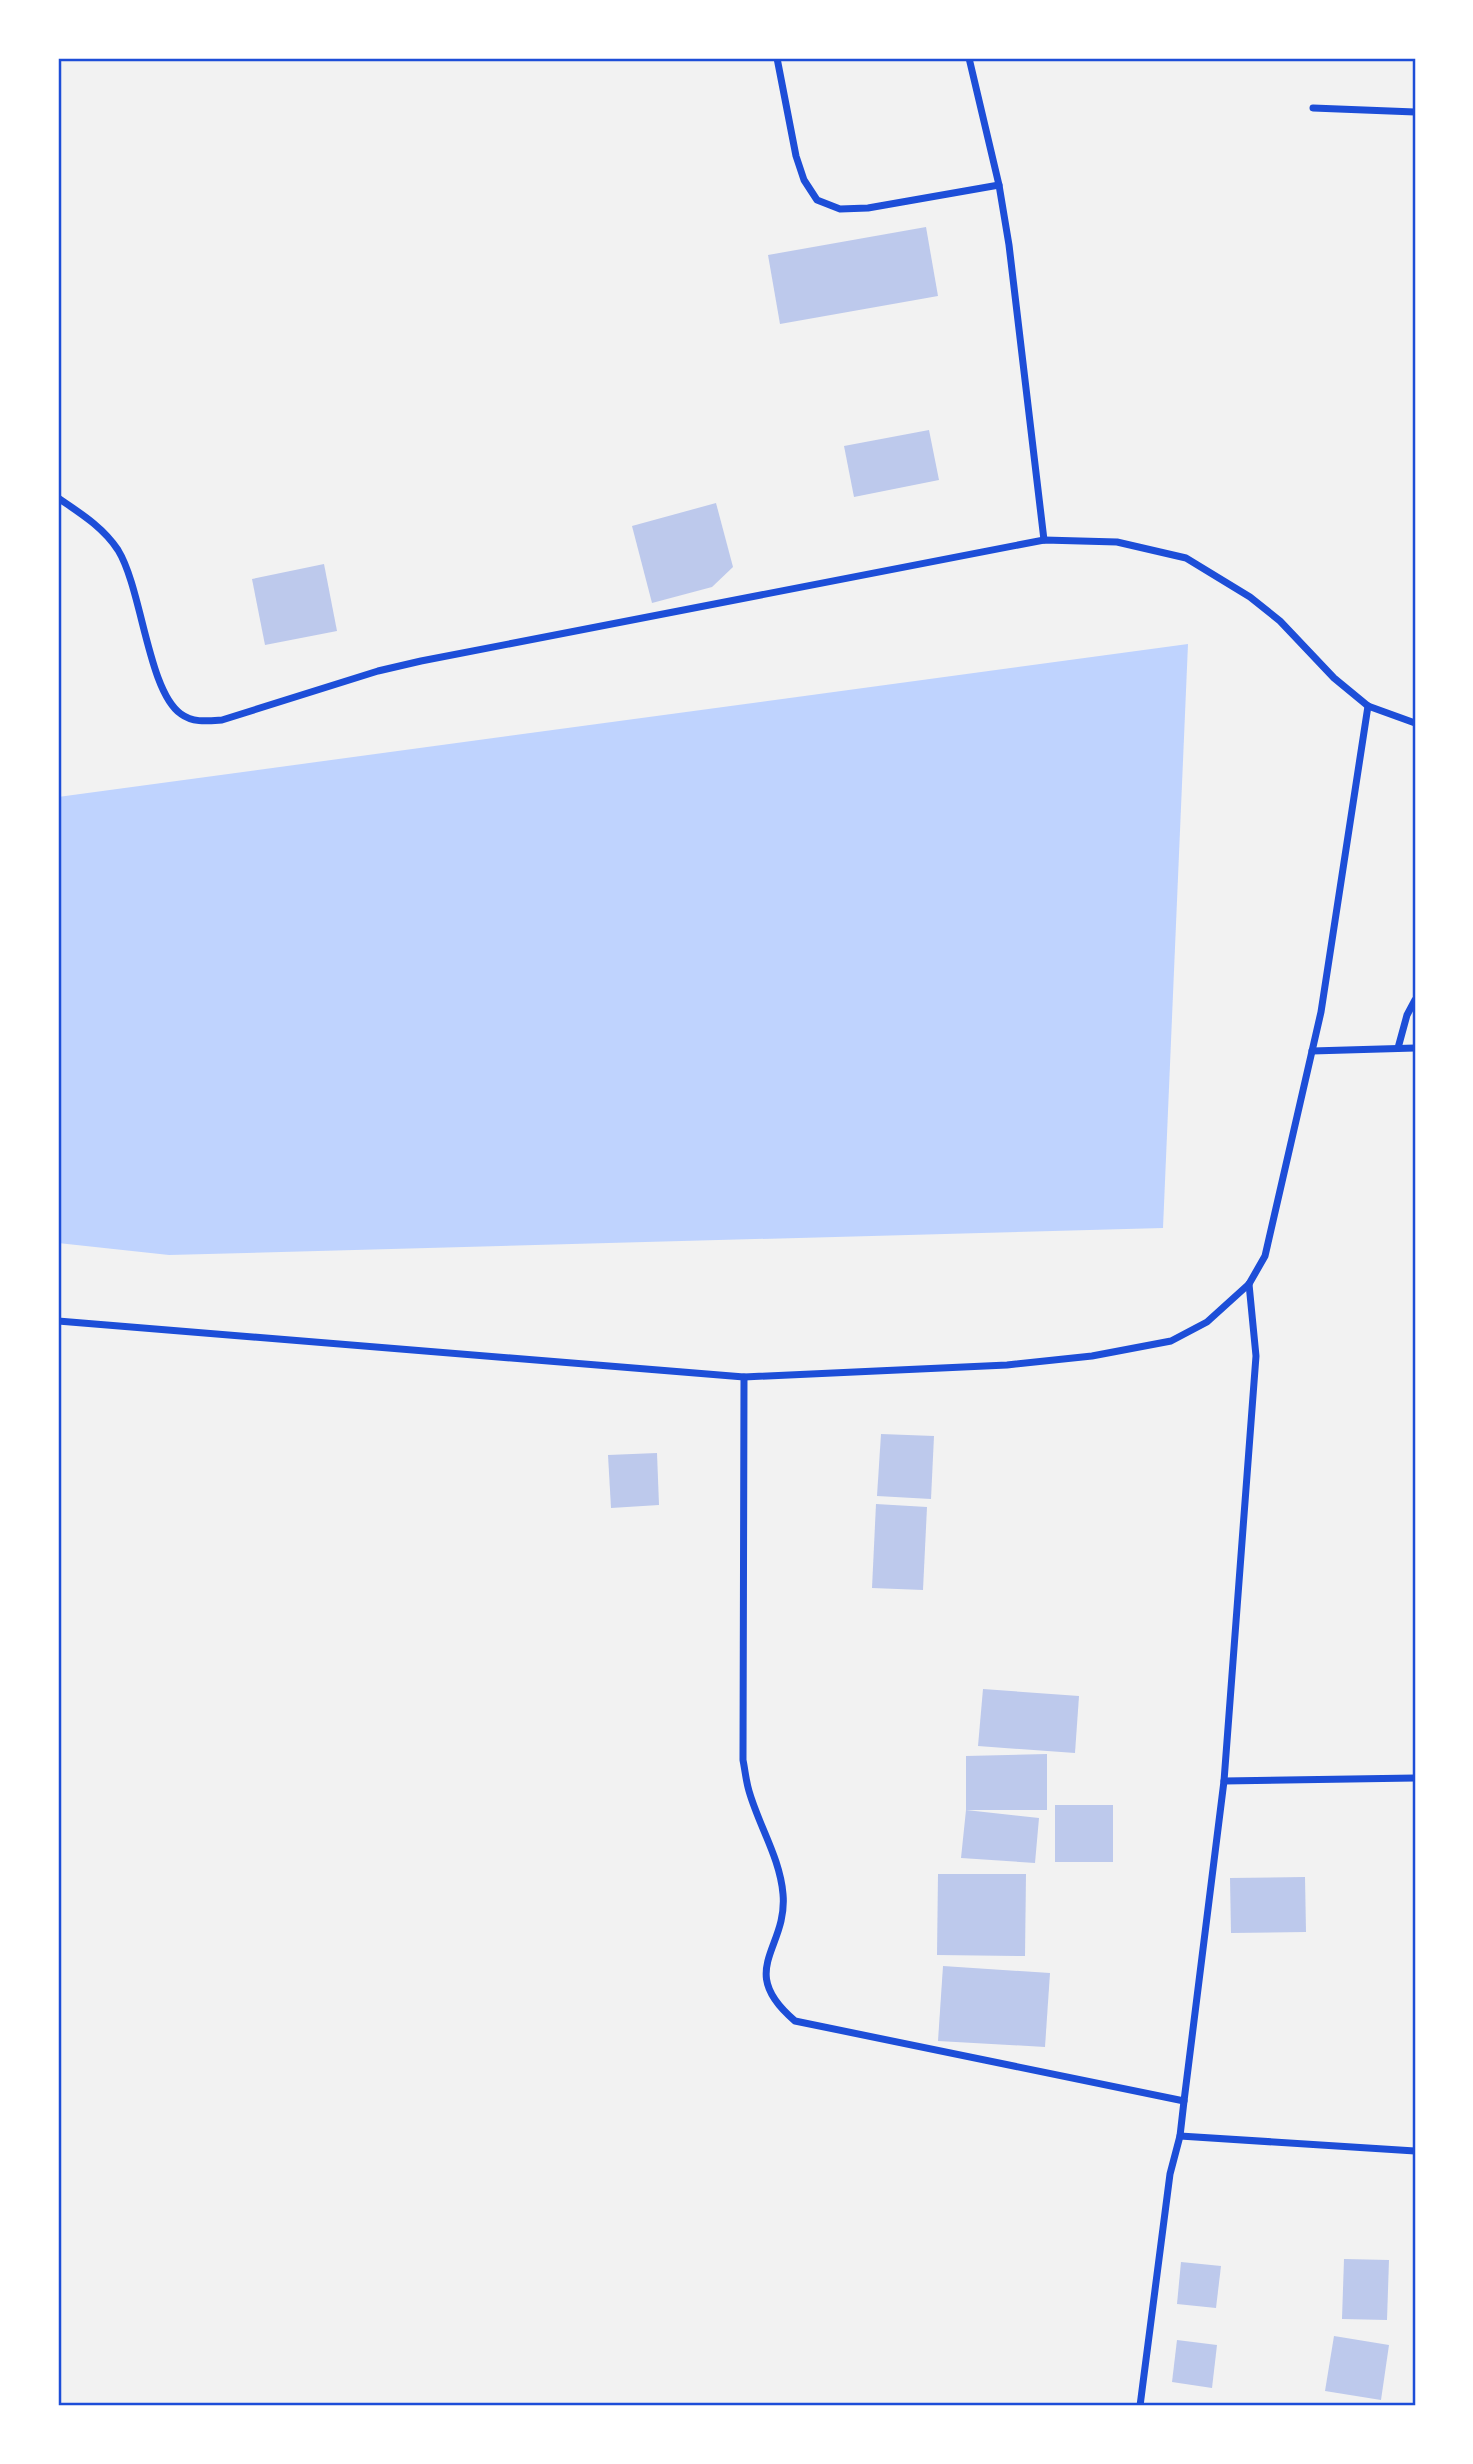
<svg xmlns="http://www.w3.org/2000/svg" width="1473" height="2464" font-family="Figtree,sans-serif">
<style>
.water{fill:#bfd3fe}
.building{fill:#bdc9ec}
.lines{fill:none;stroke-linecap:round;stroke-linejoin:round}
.minor{stroke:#1d4ed8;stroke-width:7}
.neatline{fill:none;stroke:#1d4ed8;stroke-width:2.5}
</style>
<rect width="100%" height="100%" fill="#f2f2f2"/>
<path class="water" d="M 1188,644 L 1163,1228 L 169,1255 L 58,1243 L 58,797 Z"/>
<g class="building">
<path d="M 926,227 L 938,296 L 780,324 L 768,255 Z"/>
<path d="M 929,430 L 939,480 L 854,497 L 844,446 Z"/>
<path d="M 716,503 L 733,567 L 712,587 L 652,603 L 632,526 Z"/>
<path d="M 324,564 L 337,631 L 265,645 L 252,579 Z"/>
<path d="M 881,1434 L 934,1436 L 931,1499 L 877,1496 Z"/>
<path d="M 657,1453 L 659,1505 L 611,1508 L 608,1455 Z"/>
<path d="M 876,1504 L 927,1507 L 923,1590 L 872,1588 Z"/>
<path d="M 983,1689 L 1079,1696 L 1075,1753 L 978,1746 Z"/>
<path d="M 1047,1754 L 1047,1810 L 966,1810 L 1039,1818 L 1035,1863 L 961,1858 L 966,1810 L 966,1756 Z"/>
<rect x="1055" y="1805" width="58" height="57"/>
<path d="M 938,1874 L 1026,1874 L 1025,1956 L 937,1955 Z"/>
<path d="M 1305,1877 L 1306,1932 L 1231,1933 L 1230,1878 Z"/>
<path d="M 943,1966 L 1050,1973 L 1045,2047 L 938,2041 Z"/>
<path d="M 1344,2259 L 1389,2260 L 1387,2320 L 1342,2319 Z"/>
<path d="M 1181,2262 L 1221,2266 L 1216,2308 L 1177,2304 Z"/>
<path d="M 1334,2336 L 1389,2345 L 1381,2400 L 1325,2391 Z"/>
<path d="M 1177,2340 L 1217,2345 L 1212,2388 L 1172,2382 Z"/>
</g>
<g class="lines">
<g class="minor">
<path d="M 777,58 L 796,156 L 804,180 L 817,200 L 840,209 L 868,208 L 999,185"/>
<path d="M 969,58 L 999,185 L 1009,245 L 1044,540"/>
<path d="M 1313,108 L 1415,112"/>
<path d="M 58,498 C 80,513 103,527 118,550 C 142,589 148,691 181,714 C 193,723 208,721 222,720 L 378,671 L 421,661 L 1044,540 L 1117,542 L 1186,558 L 1250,597 L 1280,621 L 1334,678 L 1368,706 L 1415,723"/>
<path d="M 1398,1048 L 1407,1015 L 1415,1000"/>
<path d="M 1312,1051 L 1415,1048"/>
<path d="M 58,1321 L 744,1377 L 1007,1365 L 1092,1356 L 1171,1341 L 1207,1322 L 1249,1284 L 1265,1256 L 1321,1012 L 1368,706"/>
<path d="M 744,1377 L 743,1760 C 745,1770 746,1781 749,1791 C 759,1826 780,1858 783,1894 C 788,1949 735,1970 795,2021 L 1184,2101"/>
<path d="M 1224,1781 L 1415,1778"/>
<path d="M 1180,2136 L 1415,2151"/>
<path d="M 1140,2406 L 1170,2174 L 1180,2136 L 1184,2101 L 1224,1781 L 1256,1356 L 1249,1284"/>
</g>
</g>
<rect width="1473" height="2464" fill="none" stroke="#ffffff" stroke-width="119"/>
<rect x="60" y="60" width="1354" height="2344" class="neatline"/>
</svg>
